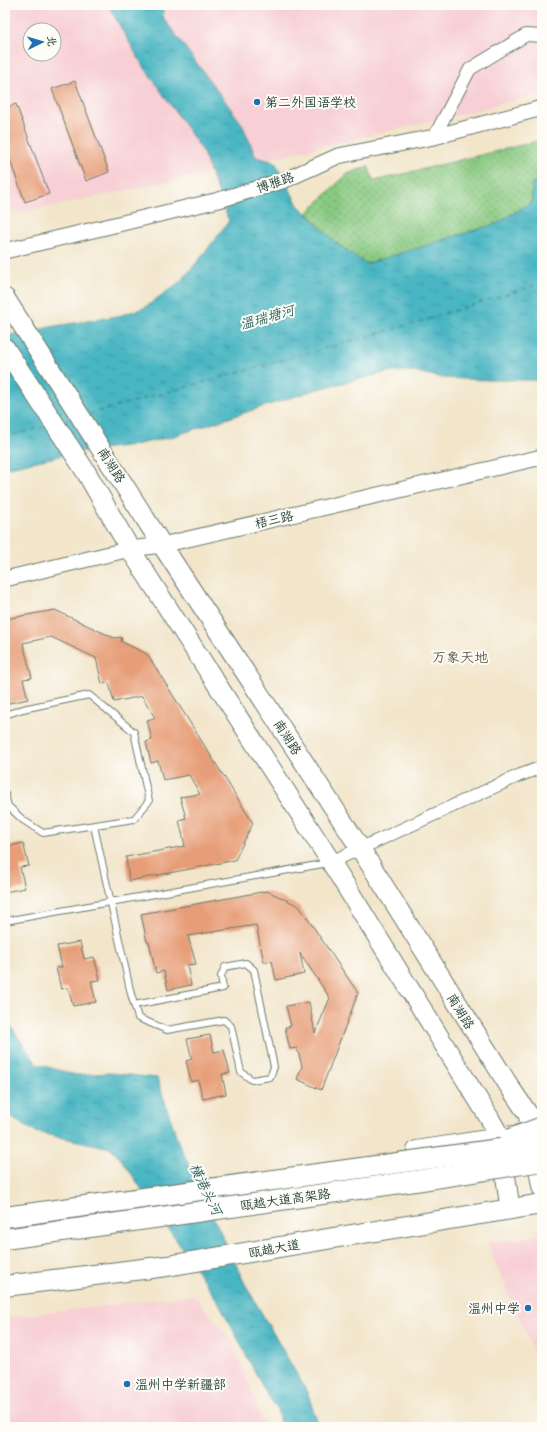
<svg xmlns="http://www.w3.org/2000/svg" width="547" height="1432" font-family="Itim,'LXGW WenKai TC',sans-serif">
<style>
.built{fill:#f7cfd4;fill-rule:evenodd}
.grass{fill:url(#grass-dots);stroke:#54835a}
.water{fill:url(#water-ripples);stroke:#347a7c}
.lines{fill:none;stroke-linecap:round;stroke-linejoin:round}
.ferry{stroke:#2c615f;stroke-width:1;stroke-dasharray:5 4;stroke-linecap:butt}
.building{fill:#e79d77}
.service-casing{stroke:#697868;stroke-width:8}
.minor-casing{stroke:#697868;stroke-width:14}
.tertiary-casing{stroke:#697868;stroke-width:17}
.primary-casing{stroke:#697868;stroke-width:21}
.trunk-casing{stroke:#697868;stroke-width:22}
.service{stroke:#fff;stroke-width:6}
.minor{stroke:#fff;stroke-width:12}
.tertiary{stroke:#fff;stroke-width:15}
.primary{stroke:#fff;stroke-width:19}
.trunk{stroke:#fff;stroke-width:20}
.trunk-bridge-casing{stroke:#697868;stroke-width:22;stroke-linecap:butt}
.trunk-bridge{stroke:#fff;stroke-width:20}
.poi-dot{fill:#1f6fb2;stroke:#fdfcf7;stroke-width:1.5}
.labels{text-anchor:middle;stroke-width:4;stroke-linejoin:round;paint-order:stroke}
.poi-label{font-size:13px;fill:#1f3d34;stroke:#fdfcf7;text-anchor:start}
.street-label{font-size:13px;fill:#1f3d34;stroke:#fdfcf7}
.water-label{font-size:14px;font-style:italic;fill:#2c615f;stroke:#fdfcf7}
.neighbourhood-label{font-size:14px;fill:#655f4b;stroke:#fdfcf7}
</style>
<defs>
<pattern id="grass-dots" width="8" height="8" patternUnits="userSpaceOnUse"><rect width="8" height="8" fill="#89c981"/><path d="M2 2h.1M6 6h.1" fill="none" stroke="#6fa46a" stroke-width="1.8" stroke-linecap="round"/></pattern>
<pattern id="water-ripples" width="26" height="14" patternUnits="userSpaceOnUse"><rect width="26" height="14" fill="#49b6c3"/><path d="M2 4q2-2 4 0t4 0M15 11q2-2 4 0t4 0" fill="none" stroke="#3c959f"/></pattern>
</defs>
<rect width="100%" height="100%" fill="#fdfcf7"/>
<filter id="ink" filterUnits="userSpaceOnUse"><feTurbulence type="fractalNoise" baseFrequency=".025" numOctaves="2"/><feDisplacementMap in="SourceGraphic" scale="8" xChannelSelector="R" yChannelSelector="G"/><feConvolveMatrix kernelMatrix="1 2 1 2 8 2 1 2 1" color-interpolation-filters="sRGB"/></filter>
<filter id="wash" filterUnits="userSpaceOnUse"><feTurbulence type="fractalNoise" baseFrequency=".012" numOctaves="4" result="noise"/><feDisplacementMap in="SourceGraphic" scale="16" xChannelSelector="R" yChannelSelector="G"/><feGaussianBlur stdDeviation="0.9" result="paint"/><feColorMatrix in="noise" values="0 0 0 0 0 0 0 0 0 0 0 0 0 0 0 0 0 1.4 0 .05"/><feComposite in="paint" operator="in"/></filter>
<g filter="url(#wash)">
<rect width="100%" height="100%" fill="#f2e5ca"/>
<g class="built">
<path d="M 5,5 L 542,5 L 542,93 L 474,111 L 199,175 L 21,213 L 5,207 ZM 30,30 L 54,30 L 54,54 L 30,54 Z"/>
<path d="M 542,1235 L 542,1372 L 487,1243 Z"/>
<path d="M 193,1295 L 232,1341 L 265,1427 L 5,1427 L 5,1318 Z"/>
</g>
<path class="grass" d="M 542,140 L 542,182 L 532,183 L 532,202 L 498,223 L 366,264 L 336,243 L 307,213 L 347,174 L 368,166 L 374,181 Z"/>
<g class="water">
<path d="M 108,5 L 162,5 L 164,19 L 242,124 L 256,157 L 275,162 L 298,205 L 336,243 L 366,264 L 498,223 L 532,202 L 532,183 L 542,182 L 542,380 L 487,380 L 443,378 L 413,371 L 388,372 L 314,390 L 171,437 L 134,445 L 78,452 L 5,468 L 5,336 L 55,326 L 118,316 L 144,308 L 182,280 L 202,256 L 229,221 L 202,150 L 140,61 Z"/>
<path d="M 5,1018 L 37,1064 L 76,1075 L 110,1073 L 157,1078 L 179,1144 L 245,1284 L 307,1392 L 319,1427 L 281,1427 L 277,1409 L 266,1393 L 219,1303 L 124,1163 L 111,1148 L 35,1132 L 5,1114 Z"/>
</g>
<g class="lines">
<g class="ferry">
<path d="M 89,414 L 419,322 L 542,283"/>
<path d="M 64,421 L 71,419"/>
<path d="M 5,437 L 46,426"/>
</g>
</g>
<g id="blocks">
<g class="building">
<path d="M 75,81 L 109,172 L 86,181 L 52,89 Z"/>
<path d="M 16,104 L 49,194 L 25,202 L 5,146 L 5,108 Z"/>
<path d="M 55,610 L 114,638 L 121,637 L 122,642 L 147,654 L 253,823 L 235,860 L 129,881 L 126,857 L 185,846 L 179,820 L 186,818 L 180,797 L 200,794 L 189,775 L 163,780 L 158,761 L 151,763 L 146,742 L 152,740 L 147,720 L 155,718 L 142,696 L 114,702 L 109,683 L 102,684 L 96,658 L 51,637 L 23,643 L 32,678 L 23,679 L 28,699 L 5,704 L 5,619 Z"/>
<path d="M 23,843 L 29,866 L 20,867 L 25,888 L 5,892 L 5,847 Z"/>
<path d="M 267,891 L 299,906 L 358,993 L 321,1090 L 297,1079 L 302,1066 L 297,1048 L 290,1049 L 285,1028 L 291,1026 L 286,1006 L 309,1002 L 315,1033 L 330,998 L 300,953 L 304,974 L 276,980 L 272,961 L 264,962 L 256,925 L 188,936 L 196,964 L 187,965 L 191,985 L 168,990 L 164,971 L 156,973 L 149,942 L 147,942 L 141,914 Z"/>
<path d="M 80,942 L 84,959 L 94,957 L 100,980 L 91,981 L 96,1002 L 73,1006 L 68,988 L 61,989 L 56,968 L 62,967 L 57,946 Z"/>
<path d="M 210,1035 L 214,1052 L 224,1050 L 230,1073 L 222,1074 L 226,1094 L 203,1099 L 198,1080 L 191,1082 L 186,1061 L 192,1059 L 187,1039 Z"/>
</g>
</g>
</g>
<g filter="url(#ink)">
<use href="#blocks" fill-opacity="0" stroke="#697868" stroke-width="1"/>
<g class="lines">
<defs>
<g id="service">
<path d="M 5,715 L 23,709 L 89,695 L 134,732 L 149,801 L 134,819 L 43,833 L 23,820 L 8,806 L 5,794"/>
<path d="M 94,826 L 131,994 L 138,1018 L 167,1030 L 224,1020 L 231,1026 L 241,1072 L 252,1080 L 270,1077 L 274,1067 L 254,970 L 246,963 L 225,967 L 221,976 L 223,988 L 134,1005"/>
<path d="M 5,921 L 328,863"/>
</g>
<g id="minor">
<path d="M 434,137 L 470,69 L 526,35 L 542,36"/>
<path d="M 331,862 L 518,776 L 542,767"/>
</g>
<g id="tertiary">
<path d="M 5,251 L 219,200 L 285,180 L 338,156 L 434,137 L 542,108"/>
<path d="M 5,579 L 130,549 L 162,545 L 542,457"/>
</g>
<g id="primary">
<path d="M 5,298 L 162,545 L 360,848 L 511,1089 L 528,1114 L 542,1188"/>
<path d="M 5,348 L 86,472 L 130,549 L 331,862 L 490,1119 L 500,1137 L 510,1208"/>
</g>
<g id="trunk">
<path d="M 417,1151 L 526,1134"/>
<path d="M 5,1286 L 167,1266 L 339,1237 L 542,1204"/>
</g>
</defs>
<use href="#service" class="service-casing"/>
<use href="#minor" class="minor-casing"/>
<use href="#tertiary" class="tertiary-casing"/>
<use href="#primary" class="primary-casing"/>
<use href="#trunk" class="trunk-casing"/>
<use href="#service" class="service"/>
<use href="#minor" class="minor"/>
<use href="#tertiary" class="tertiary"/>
<use href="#primary" class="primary"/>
<use href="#trunk" class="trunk"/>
<defs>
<g id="trunk-bridge">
<path d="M 510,1139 L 542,1127"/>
<path d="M 5,1217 L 542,1143"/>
<path d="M 5,1239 L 422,1180 L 542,1161"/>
</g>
</defs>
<use href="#trunk-bridge" class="trunk-bridge-casing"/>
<use href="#trunk-bridge" class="trunk-bridge"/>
</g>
</g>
<g class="poi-dot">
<circle cx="257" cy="102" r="4"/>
<circle cx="528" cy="1308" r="4"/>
<circle cx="127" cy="1384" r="4"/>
</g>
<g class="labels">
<g class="poi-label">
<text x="265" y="107">第二外国语学校</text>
<text x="520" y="1313" text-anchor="end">温州中学</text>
<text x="135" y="1389">温州中学新疆部</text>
</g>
<g class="street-label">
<text transform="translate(275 182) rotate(-19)" y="5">博雅路</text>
<text transform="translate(112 465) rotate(57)" y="5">南湖路</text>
<text transform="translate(274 519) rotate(-13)" y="5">梧三路</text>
<text transform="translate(288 737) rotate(57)" y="5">南湖路</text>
<text transform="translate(461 1011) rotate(58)" y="5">南湖路</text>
<text transform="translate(285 1199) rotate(-8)" y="5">瓯越大道高架路</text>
<text transform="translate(274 1248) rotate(-10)" y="5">瓯越大道</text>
</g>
<g class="water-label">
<text transform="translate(267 317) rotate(-16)" y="5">温瑞塘河</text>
<text transform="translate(206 1189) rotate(64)" y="5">横港头河</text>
</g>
<g class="neighbourhood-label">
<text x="460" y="662">万象天地</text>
</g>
</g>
<rect width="547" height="1432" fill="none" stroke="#fdfcf7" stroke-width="20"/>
<g transform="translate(42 42) rotate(85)"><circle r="19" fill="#fdfcf7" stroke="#a4b0a9"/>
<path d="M0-3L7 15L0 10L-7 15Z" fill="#1f6fb2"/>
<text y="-6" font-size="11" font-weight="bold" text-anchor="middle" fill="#1f3d34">北</text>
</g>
</svg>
